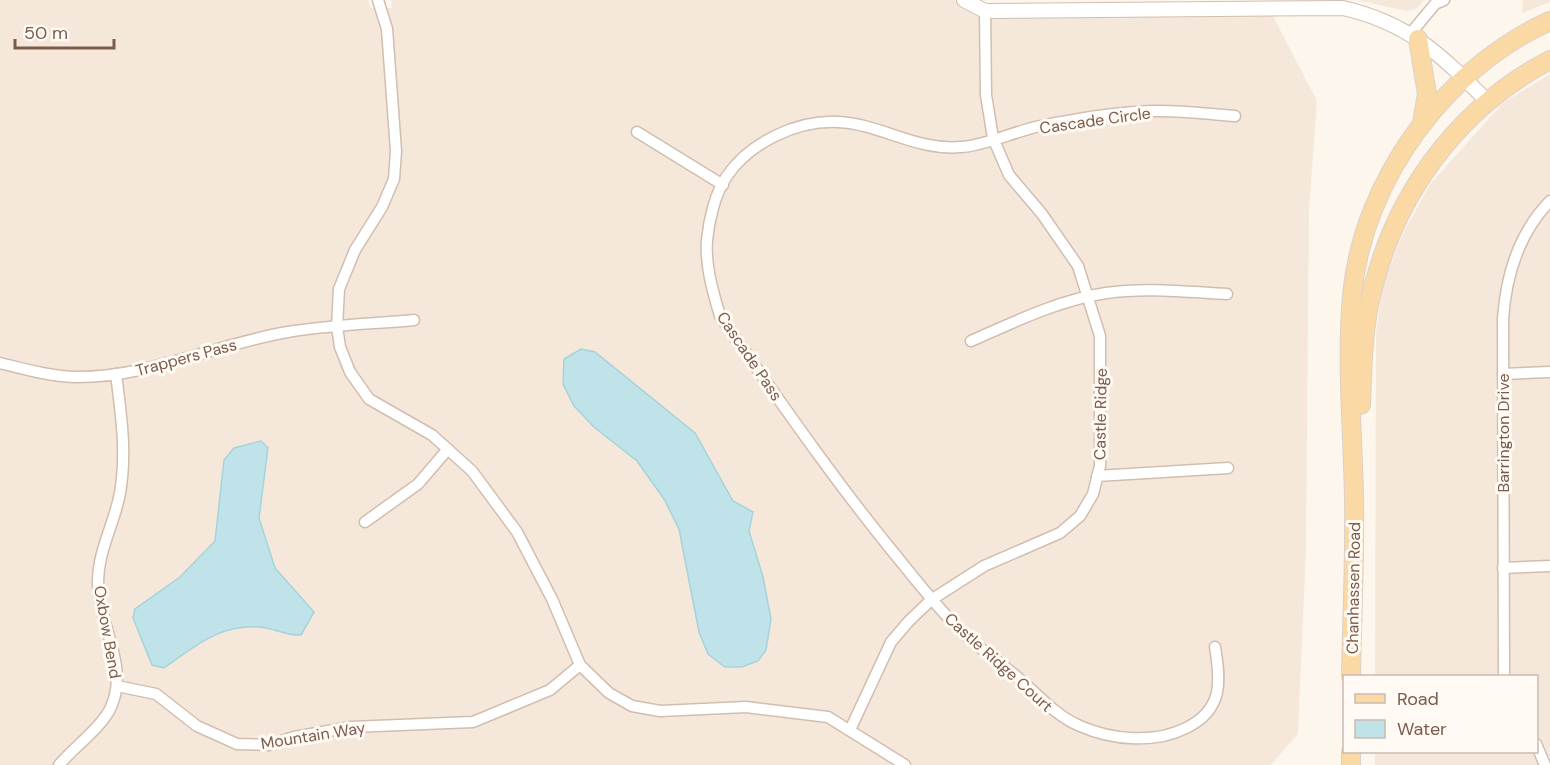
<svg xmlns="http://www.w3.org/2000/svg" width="1550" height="765" font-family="'DM Sans',sans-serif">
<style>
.residential{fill:#f5e8da}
.water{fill:#bfe3e8;stroke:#a5d3da;stroke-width:1.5}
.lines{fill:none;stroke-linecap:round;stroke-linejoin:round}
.minor-casing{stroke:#d1beb0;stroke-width:13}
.tertiary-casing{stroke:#d1beb0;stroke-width:16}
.primary-casing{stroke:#dad1cd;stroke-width:20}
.minor{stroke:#fff;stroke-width:10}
.tertiary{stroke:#fff;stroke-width:14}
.primary{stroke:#fbd9a5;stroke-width:18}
.labels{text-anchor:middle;stroke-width:6;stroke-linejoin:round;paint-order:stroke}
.street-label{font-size:16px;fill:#7a5c4d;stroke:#fffaf3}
</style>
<rect width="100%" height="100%" fill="#fdf6ec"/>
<g class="residential">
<path d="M 0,0 L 368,0 L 371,8 L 392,8 L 391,0 L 958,0 L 964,7 L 1273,16 L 1317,101 L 1309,210 L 1306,548 L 1298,734 L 1271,765 L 0,765 Z"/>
<path d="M 1357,0 L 1424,0 L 1416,9 L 1407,11 Z"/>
<path d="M 1523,0 L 1550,0 L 1550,2 L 1522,13 Z"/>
<path d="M 1550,74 L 1550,765 L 1375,765 L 1375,752 L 1536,752 L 1536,676 L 1375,676 L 1376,333 L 1383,283 L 1403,233 L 1431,183 L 1503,103 Z"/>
</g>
<g class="water">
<path d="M 581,349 L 595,352 L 695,433 L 733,501 L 753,512 L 749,531 L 763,577 L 771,619 L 766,650 L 758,661 L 742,667 L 725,667 L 708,654 L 699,632 L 679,529 L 664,499 L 637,461 L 594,427 L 574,406 L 563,384 L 564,359 Z"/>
<path d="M 261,441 L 268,448 L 259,518 L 275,568 L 314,612 L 301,635 C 286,636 274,628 260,627 C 219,624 196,646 164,668 L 152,665 L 133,618 L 135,609 L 180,577 L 215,541 L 224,460 L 234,448 Z"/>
</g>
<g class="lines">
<defs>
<g id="minor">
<path d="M 378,0 L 387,29 L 396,151 L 394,179 L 382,207 L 355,250 L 339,289 L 337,327 L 340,347 L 350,372 L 369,399 L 432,435 L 472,471 L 517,532 L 552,599 L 580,665 L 609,693 L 632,706 L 660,711 L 746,707 L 828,717 L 905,765"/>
<path d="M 1411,33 L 1435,4 L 1444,0"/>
<path d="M 637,132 L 723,185"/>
<path d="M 971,341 C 1014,322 1059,300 1106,293 C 1145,287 1188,292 1227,294"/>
<path d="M 0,363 C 24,369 52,377 77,377 C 148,377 213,346 282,333 C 325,325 371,324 414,320"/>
<path d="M 1503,374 L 1550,372"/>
<path d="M 1097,476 L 1228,468"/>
<path d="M 365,522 L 418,484 L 448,449"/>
<path d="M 1503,568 L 1550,566"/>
<path d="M 1215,647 C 1221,682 1223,710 1186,728 C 1154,744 1112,740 1080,726 C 1054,715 1038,694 1016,676 C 998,661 977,647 960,630 C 934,604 912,575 889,547 C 829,473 775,394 720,316 C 713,292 705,266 707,240 C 709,220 715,193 727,176 C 750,142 798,120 838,122 C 881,124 916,151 961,147 C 983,146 1016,131 1040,126 C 1077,119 1115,112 1153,111 C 1180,110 1208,114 1235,116"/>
<path d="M 1504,676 L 1503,319 C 1506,275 1518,234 1550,201"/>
<path d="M 117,686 L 156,694 L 197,726 L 237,744 L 269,745 L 294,737 L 351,727 L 473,722 L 550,690 L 580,665"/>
<path d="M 850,730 L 891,642 L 909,621 L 931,600 L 984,566 L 1060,533 L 1080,516 L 1093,494 L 1100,466 L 1100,336 L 1078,266 L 1042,214 L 1009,175 L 993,138 L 986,95 L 985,11"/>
<path d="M 1536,744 L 1545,765"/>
<path d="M 59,765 C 73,748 103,726 111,707 C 129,667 100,627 98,586 C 97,551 114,526 120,493 C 127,452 121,415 116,374"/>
</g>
<path id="tertiary" d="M 964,0 L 985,11 L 1343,8 C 1409,23 1441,55 1487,101"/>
<g id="primary">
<path d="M 1418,39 L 1427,94 L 1422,123"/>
<path d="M 1361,405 C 1362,372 1363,337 1369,305 C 1391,199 1455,110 1550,60"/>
<path d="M 1351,676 C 1352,618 1355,559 1354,500 C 1353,431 1346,364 1352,296 C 1362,181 1445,68 1550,21"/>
<path d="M 1351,765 L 1351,752"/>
</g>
</defs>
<use href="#minor" class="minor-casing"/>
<use href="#tertiary" class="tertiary-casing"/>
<use href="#primary" class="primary-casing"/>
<use href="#minor" class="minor"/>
<use href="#tertiary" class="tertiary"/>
<use href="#primary" class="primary"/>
</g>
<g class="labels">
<g class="street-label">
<text transform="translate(1095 120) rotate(-8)" y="6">Cascade Circle</text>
<text transform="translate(750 356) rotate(56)" y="6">Cascade Pass</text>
<text transform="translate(186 357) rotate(-15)" y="6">Trappers Pass</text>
<text transform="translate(1100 414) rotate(-89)" y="6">Castle Ridge</text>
<text transform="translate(1503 433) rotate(-90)" y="6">Barrington Drive</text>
<text transform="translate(1353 588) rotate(-89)" y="6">Chanhassen Road</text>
<text transform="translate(108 632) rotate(80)" y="6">Oxbow Bend</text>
<text transform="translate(999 662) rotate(42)" y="6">Castle Ridge Court</text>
<text transform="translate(313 735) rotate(-9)" y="6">Mountain Way</text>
</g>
</g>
<rect x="1343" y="675" width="195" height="78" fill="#fffaf3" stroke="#cabbb1" stroke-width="1.5"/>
<rect x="1355" y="694" width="30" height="9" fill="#fbd9a5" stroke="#cabbb1" stroke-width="1.5"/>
<text x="1397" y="705" font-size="18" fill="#7a5c4d">Road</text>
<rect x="1355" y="720" width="30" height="18" fill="#bfe3e8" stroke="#cabbb1" stroke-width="1.5"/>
<text x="1397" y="735" font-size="18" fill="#7a5c4d">Water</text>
<path d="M15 39v9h99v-9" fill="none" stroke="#7a5c4d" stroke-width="3"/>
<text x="24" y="39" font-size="18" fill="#7a5c4d" stroke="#fffaf3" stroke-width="4.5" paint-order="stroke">50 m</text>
</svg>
